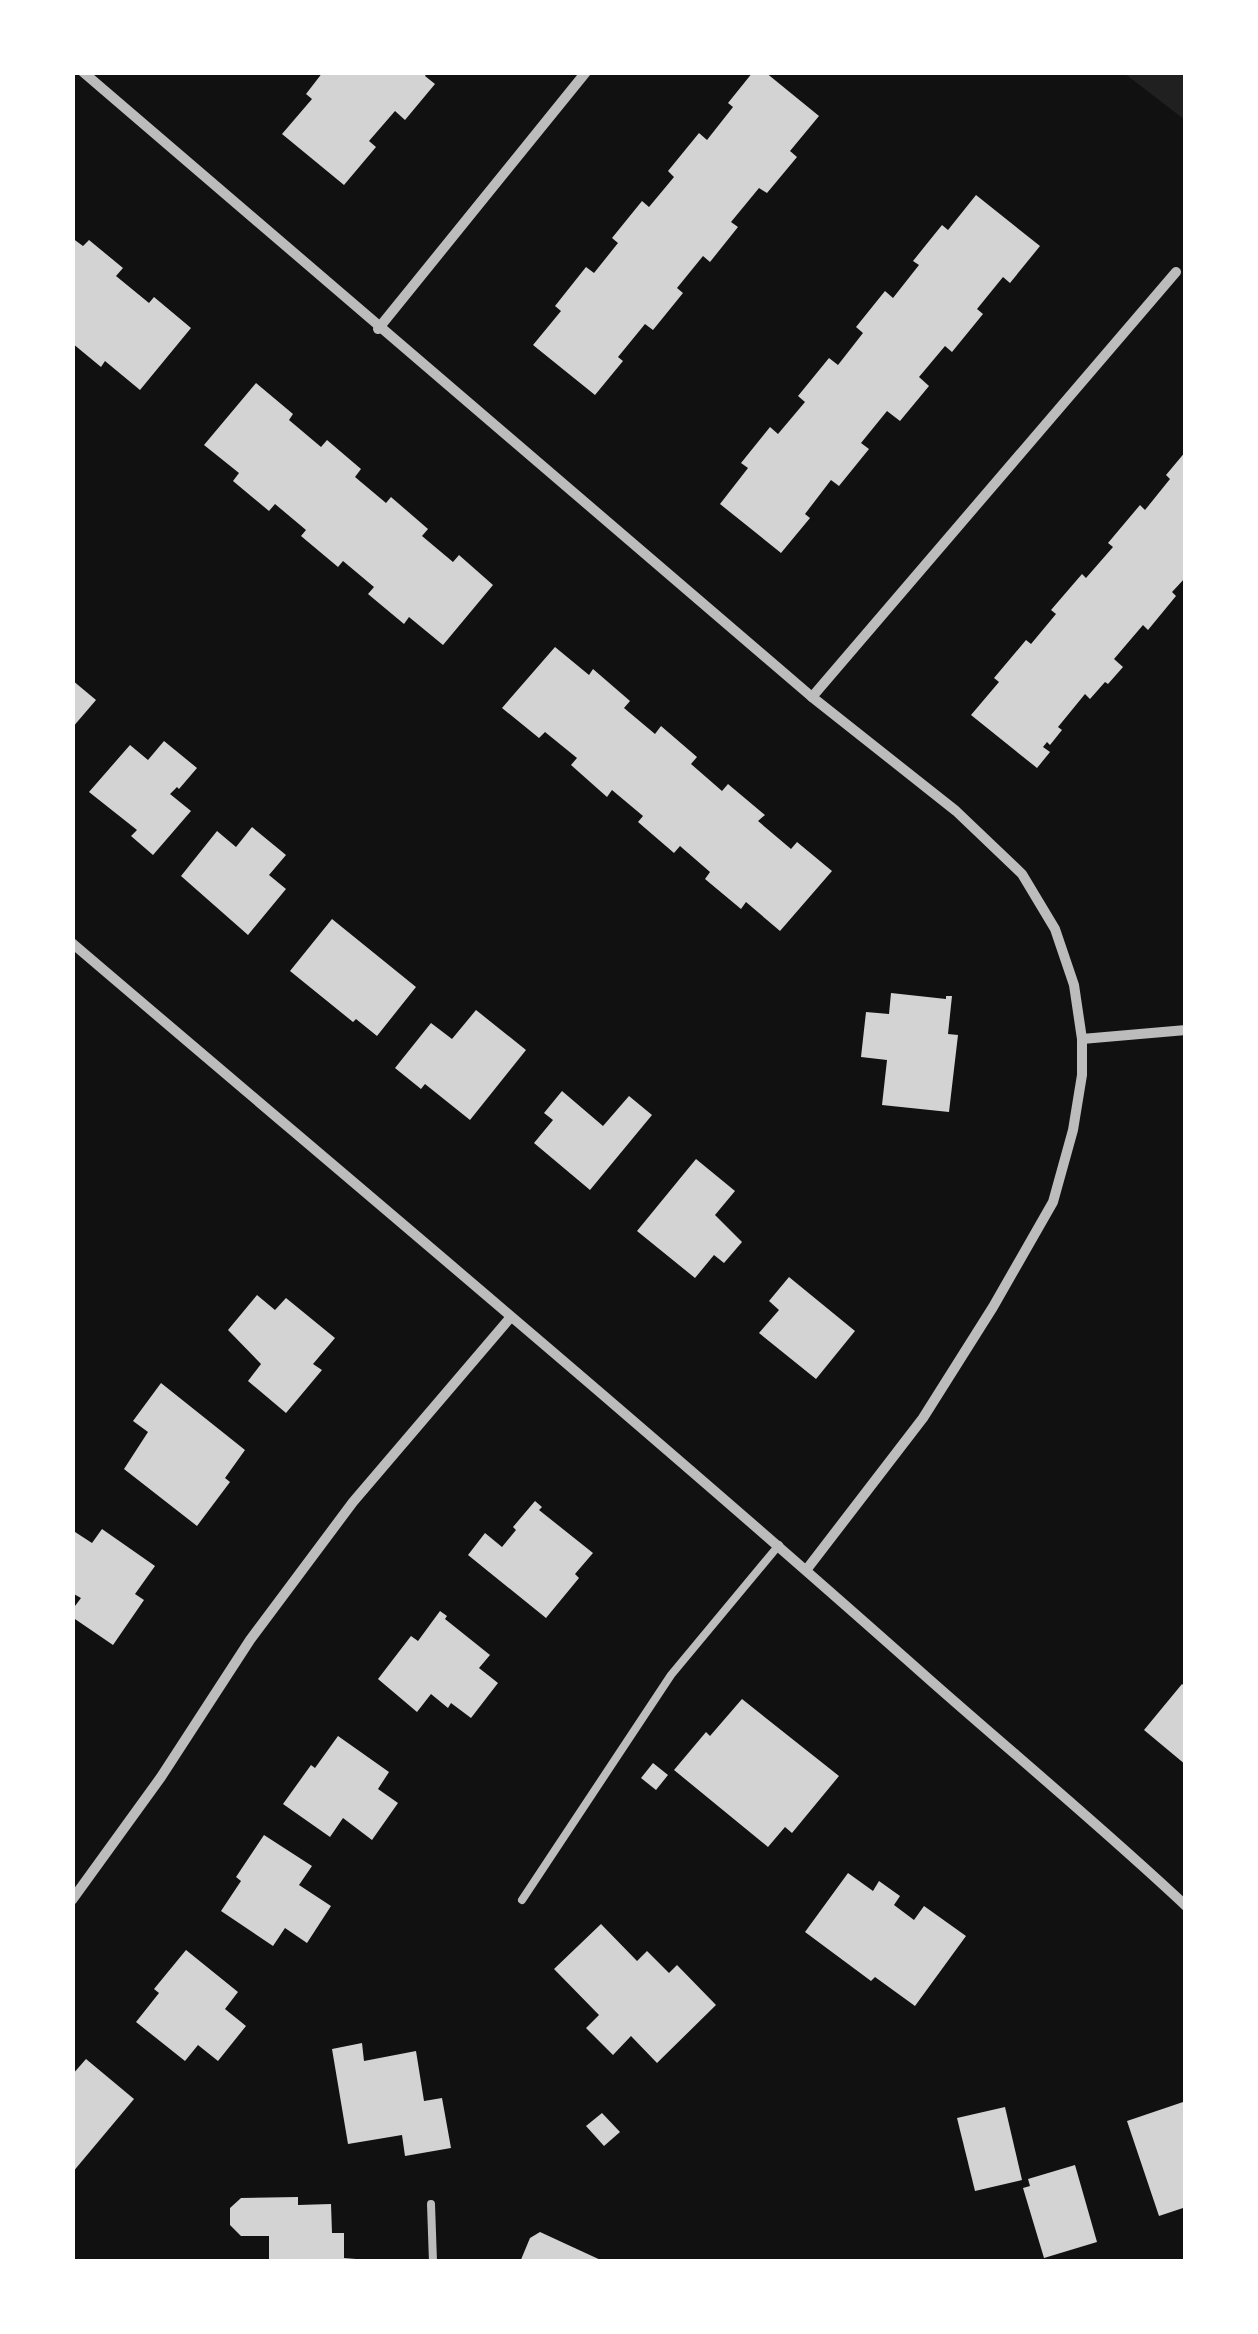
<svg xmlns="http://www.w3.org/2000/svg" width="1258" height="2334" font-family="Inter,sans-serif">
<style>
.green{fill:#202020}
.building{fill:#d3d3d3}
.lines{fill:none;stroke-linecap:round;stroke-linejoin:round}
.service{stroke:#bcbcbc;stroke-width:8}
.minor{stroke:#bcbcbc;stroke-width:10}
</style>
<rect width="100%" height="100%" fill="#111"/>
<path class="green" d="M 1124,73 L 1185,73 L 1185,120 Z"/>
<g class="building">
<path d="M 323,72 L 428,72 L 425,76 L 435,84 L 405,120 L 395,111 L 369,141 L 376,147 L 344,185 L 282,134 L 312,99 L 306,94 Z"/>
<path d="M 753,72 L 765,72 L 819,116 L 790,151 L 797,157 L 767,193 L 759,188 L 731,222 L 738,227 L 710,262 L 703,256 L 677,288 L 683,293 L 653,330 L 645,324 L 618,357 L 623,361 L 595,395 L 533,345 L 561,311 L 555,306 L 586,267 L 594,273 L 618,243 L 612,238 L 642,201 L 649,207 L 674,177 L 668,171 L 699,133 L 707,140 L 733,107 L 728,103 Z"/>
<path d="M 976,195 L 1040,246 L 1010,283 L 1003,277 L 977,309 L 983,314 L 952,352 L 945,346 L 919,377 L 929,386 L 900,421 L 887,411 L 861,443 L 869,449 L 839,486 L 831,480 L 805,514 L 810,518 L 781,553 L 720,504 L 748,468 L 741,463 L 770,427 L 778,434 L 805,402 L 798,396 L 829,358 L 838,365 L 863,333 L 856,327 L 885,291 L 893,298 L 919,265 L 913,261 L 942,225 L 948,230 Z"/>
<path d="M 72,238 L 83,246 L 89,240 L 123,268 L 116,276 L 149,303 L 154,297 L 191,328 L 140,390 L 105,361 L 101,367 L 72,343 Z"/>
<path d="M 256,383 L 293,414 L 289,420 L 321,447 L 327,440 L 361,469 L 355,477 L 386,503 L 391,497 L 428,529 L 422,536 L 453,562 L 459,555 L 493,585 L 443,645 L 409,617 L 404,624 L 368,594 L 374,587 L 343,561 L 338,567 L 301,536 L 306,530 L 275,504 L 269,511 L 233,481 L 239,473 L 204,445 Z"/>
<path d="M 1186,451 L 1186,577 L 1172,592 L 1176,596 L 1148,630 L 1143,625 L 1114,659 L 1123,667 L 1108,684 L 1105,682 L 1090,699 L 1085,694 L 1058,727 L 1062,730 L 1050,745 L 1047,742 L 1043,747 L 1050,752 L 1037,768 L 971,715 L 999,682 L 994,678 L 1026,640 L 1031,644 L 1056,614 L 1051,610 L 1082,574 L 1086,578 L 1113,547 L 1108,543 L 1140,505 L 1145,510 L 1170,479 L 1166,475 Z"/>
<path d="M 555,647 L 589,675 L 593,669 L 630,701 L 624,708 L 655,734 L 661,726 L 697,757 L 691,764 L 722,791 L 728,784 L 765,815 L 758,821 L 791,849 L 797,842 L 832,871 L 780,931 L 746,902 L 741,909 L 705,879 L 710,872 L 680,846 L 674,853 L 638,822 L 643,816 L 612,790 L 607,797 L 571,765 L 577,758 L 545,732 L 539,738 L 502,708 Z"/>
<path d="M 72,680 L 96,700 L 72,728 Z"/>
<path d="M 164,741 L 197,768 L 179,789 L 177,787 L 170,794 L 191,811 L 153,855 L 131,836 L 137,830 L 89,792 L 130,745 L 148,760 Z"/>
<path d="M 252,827 L 286,855 L 269,875 L 286,889 L 248,935 L 181,876 L 217,831 L 236,847 Z"/>
<path d="M 332,919 L 416,987 L 377,1036 L 356,1019 L 353,1022 L 290,971 Z"/>
<path d="M 891,993 L 946,999 L 946,996 L 952,996 L 948,1034 L 958,1035 L 949,1112 L 882,1105 L 887,1060 L 861,1057 L 866,1012 L 889,1014 Z"/>
<path d="M 476,1010 L 526,1050 L 470,1120 L 425,1084 L 421,1089 L 395,1068 L 431,1023 L 452,1039 Z"/>
<path d="M 562,1091 L 603,1126 L 629,1096 L 652,1115 L 590,1190 L 534,1143 L 553,1120 L 544,1113 Z"/>
<path d="M 696,1159 L 735,1191 L 715,1215 L 742,1242 L 724,1263 L 714,1255 L 695,1278 L 637,1231 Z"/>
<path d="M 789,1277 L 855,1331 L 816,1379 L 759,1333 L 779,1310 L 769,1301 Z"/>
<path d="M 257,1295 L 275,1310 L 286,1298 L 335,1338 L 313,1364 L 322,1370 L 286,1413 L 248,1381 L 261,1364 L 228,1330 Z"/>
<path d="M 161,1383 L 245,1450 L 225,1478 L 230,1482 L 197,1526 L 124,1469 L 148,1432 L 133,1421 Z"/>
<path d="M 535,1501 L 542,1507 L 539,1510 L 593,1553 L 575,1574 L 579,1578 L 546,1618 L 468,1555 L 485,1533 L 502,1547 L 516,1530 L 513,1527 Z"/>
<path d="M 102,1529 L 155,1566 L 135,1594 L 144,1600 L 113,1645 L 72,1617 L 72,1610 L 81,1598 L 72,1593 L 72,1530 L 92,1543 Z"/>
<path d="M 440,1611 L 447,1616 L 445,1619 L 490,1655 L 479,1668 L 498,1683 L 471,1718 L 451,1703 L 448,1708 L 431,1694 L 417,1712 L 378,1679 L 411,1636 L 418,1641 Z"/>
<path d="M 1182,1684 L 1186,1687 L 1186,1765 L 1144,1730 Z"/>
<path d="M 742,1699 L 839,1776 L 792,1833 L 785,1827 L 768,1847 L 674,1770 L 706,1732 L 710,1736 Z"/>
<path d="M 338,1736 L 389,1772 L 378,1789 L 398,1803 L 372,1840 L 343,1818 L 330,1837 L 283,1804 L 311,1765 L 315,1768 Z"/>
<path d="M 653,1763 L 668,1775 L 656,1790 L 641,1778 Z"/>
<path d="M 264,1835 L 312,1866 L 299,1885 L 331,1906 L 307,1943 L 285,1928 L 273,1946 L 221,1911 L 241,1881 L 236,1877 Z"/>
<path d="M 848,1873 L 873,1891 L 879,1881 L 900,1896 L 894,1905 L 914,1920 L 924,1906 L 966,1936 L 915,2006 L 875,1977 L 871,1981 L 805,1932 Z"/>
<path d="M 601,1924 L 637,1961 L 647,1951 L 669,1973 L 677,1965 L 716,2005 L 657,2063 L 631,2036 L 613,2055 L 586,2028 L 599,2015 L 554,1969 Z"/>
<path d="M 186,1950 L 238,1992 L 225,2009 L 246,2026 L 218,2061 L 198,2045 L 185,2061 L 136,2022 L 159,1993 L 154,1989 Z"/>
<path d="M 362,2043 L 364,2061 L 416,2051 L 424,2101 L 442,2098 L 451,2148 L 405,2156 L 402,2135 L 348,2144 L 332,2049 Z"/>
<path d="M 86,2059 L 134,2099 L 72,2173 L 72,2075 Z"/>
<path d="M 1186,2101 L 1186,2207 L 1159,2216 L 1127,2121 Z"/>
<path d="M 1005,2107 L 1022,2180 L 975,2191 L 957,2118 Z"/>
<path d="M 602,2113 L 620,2132 L 604,2146 L 586,2126 Z"/>
<path d="M 1075,2165 L 1097,2242 L 1044,2258 L 1023,2188 L 1030,2186 L 1028,2179 Z"/>
<path d="M 298,2197 L 298,2205 L 331,2204 L 332,2233 L 344,2233 L 344,2258 L 356,2259 L 356,2262 L 269,2262 L 269,2236 L 241,2236 L 230,2225 L 230,2208 L 241,2198 Z"/>
<path d="M 540,2232 L 605,2262 L 520,2262 L 530,2238 Z"/>
</g>
<g class="lines">
<g class="service">
<path d="M 522,1900 L 671,1675 L 779,1545"/>
<path d="M 431,2204 L 433,2262"/>
</g>
<g class="minor">
<path d="M 83,72 L 812,697 L 956,811 L 1022,874 L 1055,929 L 1074,985 L 1082,1039 L 1082,1075 L 1073,1130 L 1053,1202 L 993,1307 L 923,1418 L 807,1569"/>
<path d="M 378,329 L 586,72"/>
<path d="M 812,697 L 1176,272"/>
<path d="M 72,943 C 359,1188 649,1430 931,1681 C 1016,1756 1103,1828 1186,1906"/>
<path d="M 1082,1039 L 1186,1030"/>
<path d="M 72,1900 L 161,1777 L 250,1640 L 353,1502 L 510,1318"/>
</g>
</g>
<rect width="1258" height="2334" fill="none" stroke="#ffffff" stroke-width="150"/>
</svg>
